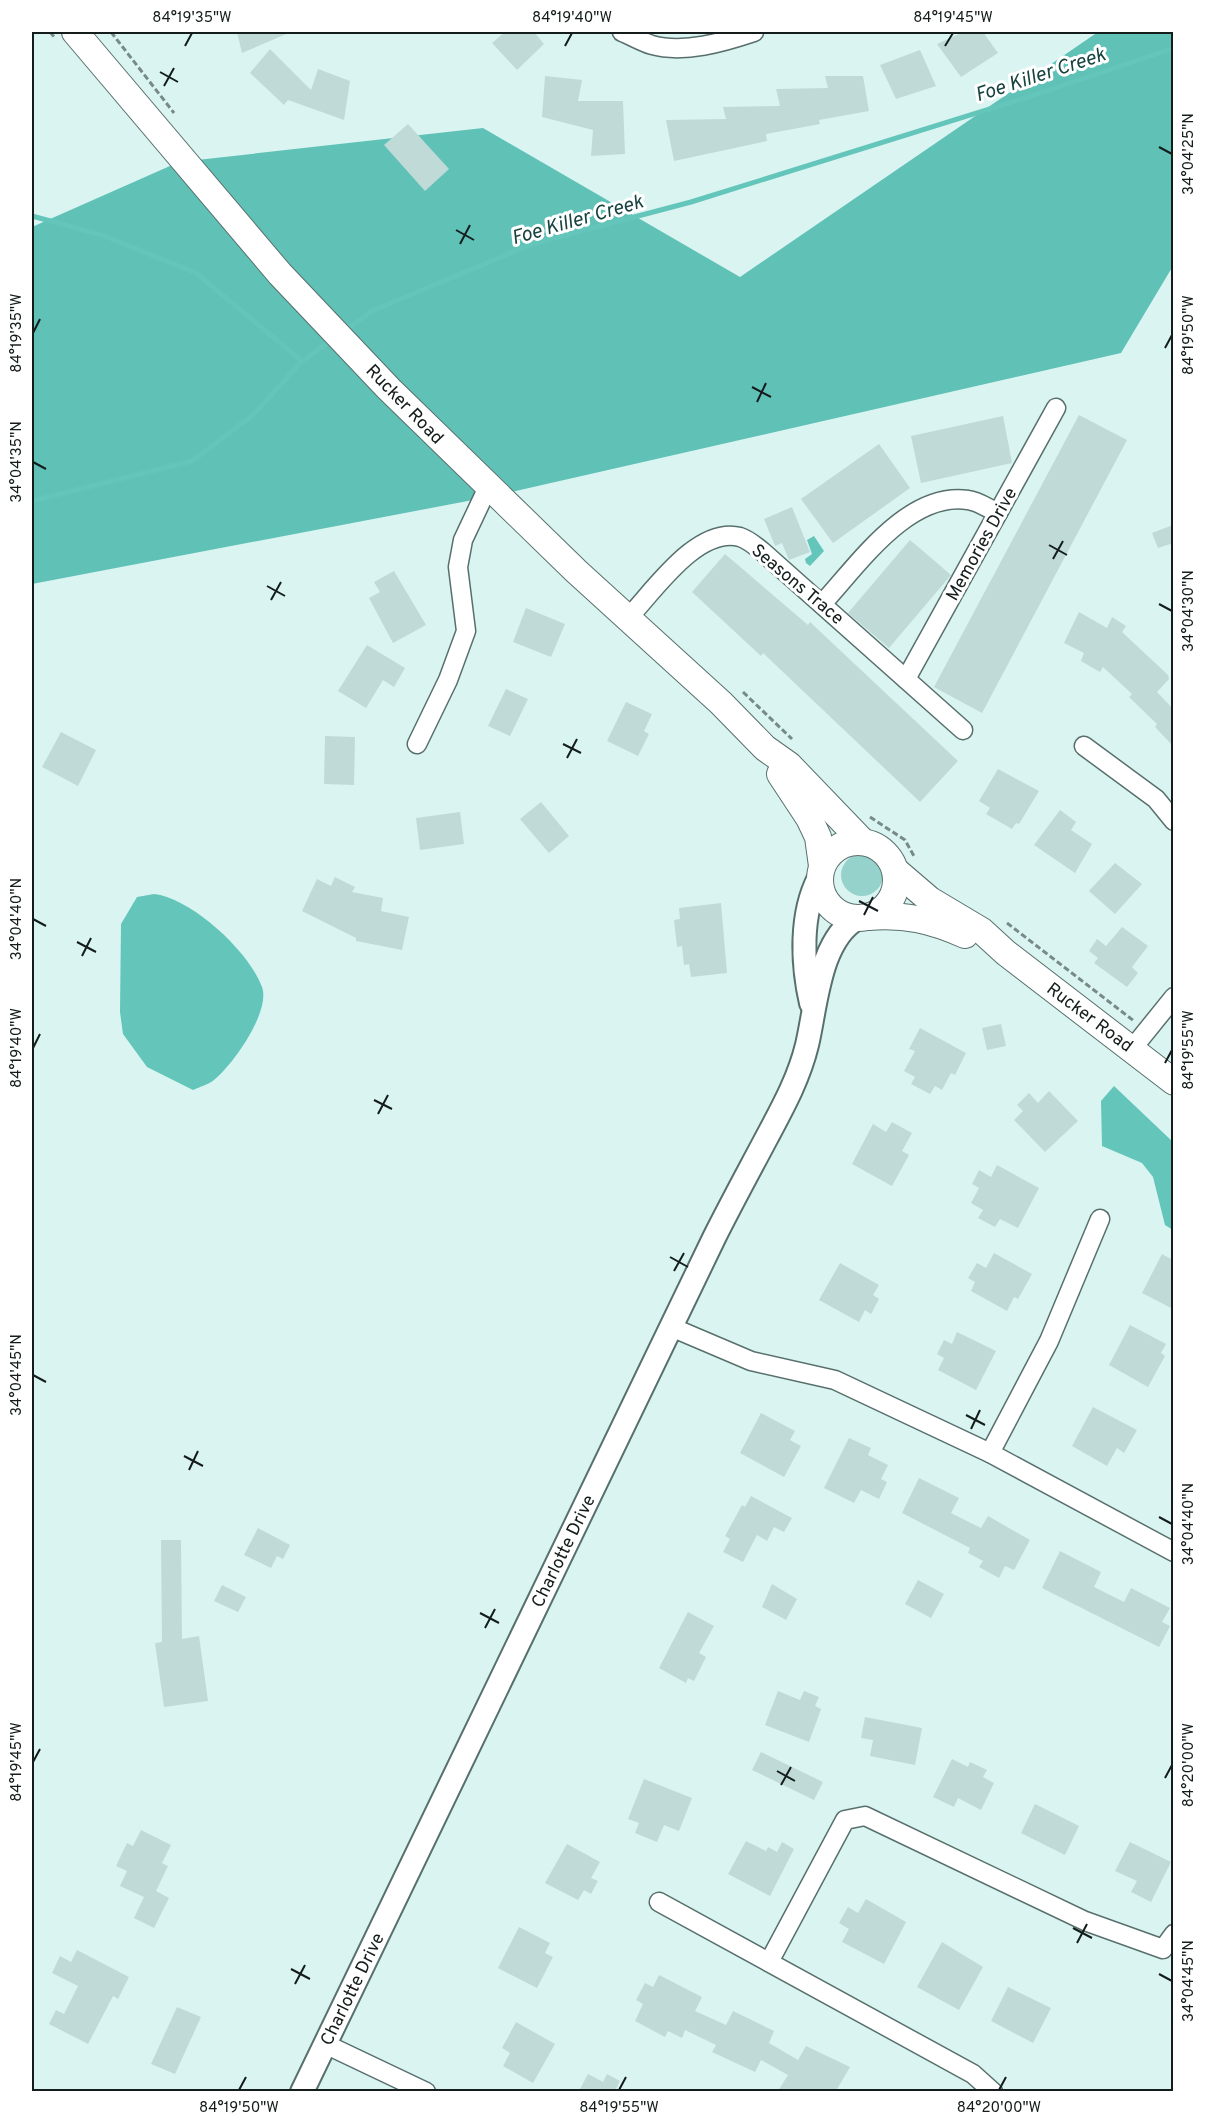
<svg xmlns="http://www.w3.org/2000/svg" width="1205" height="2123" font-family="Overpass,sans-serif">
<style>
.green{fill:#95d2cb}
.forest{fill:#60c1b7}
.water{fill:#64c5bb}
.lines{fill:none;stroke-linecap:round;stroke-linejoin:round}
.stream{stroke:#64c5bb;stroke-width:5}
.building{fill:#c0dad7}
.minor-casing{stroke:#58706d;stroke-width:21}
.tertiary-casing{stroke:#58706d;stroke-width:26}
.secondary-casing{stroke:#58706d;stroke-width:28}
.path{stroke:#788a88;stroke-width:3;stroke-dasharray:6 3;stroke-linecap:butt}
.minor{stroke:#fff;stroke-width:18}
.tertiary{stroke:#fff;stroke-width:22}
.secondary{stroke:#fff;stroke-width:26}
.ticks{fill:none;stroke:#141d1c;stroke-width:2}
.labels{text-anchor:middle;stroke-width:6;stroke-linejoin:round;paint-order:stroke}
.street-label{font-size:18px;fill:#141d1c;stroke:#fff}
.water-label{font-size:20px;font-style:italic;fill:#16433e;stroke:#fff}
.neatline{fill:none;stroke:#141d1c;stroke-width:2}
.ticks-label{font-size:15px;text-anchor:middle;fill:#141d1c}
</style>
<rect width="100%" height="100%" fill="#daf5f1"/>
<circle class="green" cx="862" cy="875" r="21"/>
<path class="forest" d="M 1098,32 L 1173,32 L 1173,266 L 1121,353 L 494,496 L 32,584 L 32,227 L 179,162 L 483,128 L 740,277 Z"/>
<g class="water">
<path d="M 814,536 L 824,551 L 810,566 L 806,563 L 805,559 L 812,554 L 807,540 Z"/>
<path d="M 154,894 C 191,898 249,951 262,987 C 271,1011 233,1065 214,1080 C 208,1085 199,1087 193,1090 L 147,1067 L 123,1034 L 120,1012 L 121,924 L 137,897 Z"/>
<path d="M 1114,1086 L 1173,1142 L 1173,1230 L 1165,1225 L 1153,1177 L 1142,1163 L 1102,1146 L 1101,1101 Z"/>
</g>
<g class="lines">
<g class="stream">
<path d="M 32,216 L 102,235 L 196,273 L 302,361 L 333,339"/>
<path d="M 343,332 L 372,311 L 532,244 L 691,202 L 1028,97 L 1174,48"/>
<path d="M 32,501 L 192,461 L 253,415 L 302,361"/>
</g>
</g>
<g class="building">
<path d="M 237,32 L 291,32 L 242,53 Z"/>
<path d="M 505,32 L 534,32 L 544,44 L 517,70 L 492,43 Z"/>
<path d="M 963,32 L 983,32 L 998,53 L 961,77 L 937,44 Z"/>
<path d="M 270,49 L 311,90 L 318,69 L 350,81 L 344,120 L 288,100 L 284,105 L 250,73 Z"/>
<path d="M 920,50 L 936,86 L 896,99 L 880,65 Z"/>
<path d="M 545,76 L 582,80 L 578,101 L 623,101 L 625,154 L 591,156 L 593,130 L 542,117 Z"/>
<path d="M 825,76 L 863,76 L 869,111 L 819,120 L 820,124 L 766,134 L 767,141 L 674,161 L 666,120 L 726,119 L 723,107 L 780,106 L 776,89 L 828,88 Z"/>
<path d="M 408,124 L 449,169 L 425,191 L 384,145 Z"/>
<path d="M 1079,415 L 1127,440 L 982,713 L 934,687 Z"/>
<path d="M 1003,416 L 1012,463 L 921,483 L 911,436 Z"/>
<path d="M 879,444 L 910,488 L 833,543 L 801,499 Z"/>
<path d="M 792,507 L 810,552 L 789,560 L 782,543 L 775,546 L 764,519 Z"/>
<path d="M 1173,525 L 1173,543 L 1158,548 L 1152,533 Z"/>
<path d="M 910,540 L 951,575 L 889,648 L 848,613 Z"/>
<path d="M 725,554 L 808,625 L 810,622 L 958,761 L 920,802 L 763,653 L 761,656 L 692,592 Z"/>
<path d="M 394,571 L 426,625 L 393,643 L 369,598 L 380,592 L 374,582 Z"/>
<path d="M 526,608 L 565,624 L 551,657 L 513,642 Z"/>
<path d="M 1079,612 L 1107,628 L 1112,617 L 1126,626 L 1122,632 L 1168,675 L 1169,679 L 1157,692 L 1173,709 L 1173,746 L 1155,727 L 1157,724 L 1129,697 L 1132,694 L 1103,667 L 1100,672 L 1081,661 L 1084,653 L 1064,643 Z"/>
<path d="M 367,645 L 405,668 L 394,687 L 383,680 L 366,708 L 338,691 Z"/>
<path d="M 506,689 L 528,699 L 510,736 L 488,726 Z"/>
<path d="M 626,702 L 652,714 L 644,731 L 649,734 L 638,756 L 607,741 Z"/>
<path d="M 61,732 L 96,750 L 78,786 L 42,767 Z"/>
<path d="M 325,736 L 355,737 L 354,785 L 324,784 Z"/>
<path d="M 998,769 L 1039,791 L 1019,824 L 1016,823 L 1012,829 L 986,814 L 990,808 L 979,801 Z"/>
<path d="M 541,802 L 569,836 L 549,853 L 520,819 Z"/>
<path d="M 1060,810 L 1076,822 L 1071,830 L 1092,844 L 1075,873 L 1034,845 Z"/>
<path d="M 460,812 L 464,844 L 420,850 L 416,818 Z"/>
<path d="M 1115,863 L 1142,884 L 1115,914 L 1089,891 Z"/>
<path d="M 335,877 L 355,887 L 352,892 L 383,898 L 381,911 L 409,917 L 402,950 L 356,941 L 356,938 L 302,911 L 317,879 L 331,886 Z"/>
<path d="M 721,903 L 727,973 L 691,977 L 689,964 L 684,965 L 682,946 L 677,947 L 674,920 L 680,919 L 679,908 Z"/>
<path d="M 1122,927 L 1148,946 L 1132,967 L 1138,973 L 1127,987 L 1094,963 L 1098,958 L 1089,951 L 1097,939 L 1106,946 Z"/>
<path d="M 1001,1024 L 1006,1046 L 987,1050 L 982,1028 Z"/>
<path d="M 920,1028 L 966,1053 L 955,1075 L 951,1073 L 942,1090 L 935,1086 L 930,1094 L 911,1084 L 915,1077 L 904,1071 L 915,1051 L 909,1049 Z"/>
<path d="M 1049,1091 L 1078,1121 L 1045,1152 L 1014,1120 L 1023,1111 L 1017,1105 L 1029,1093 L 1038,1103 Z"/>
<path d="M 892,1122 L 912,1133 L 902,1151 L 909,1155 L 892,1186 L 852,1164 L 873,1124 L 886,1132 Z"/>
<path d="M 997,1165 L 1039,1188 L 1018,1228 L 1000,1219 L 995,1227 L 978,1218 L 983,1210 L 971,1203 L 979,1188 L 972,1184 L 979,1170 L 991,1177 Z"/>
<path d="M 994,1253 L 1032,1274 L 1018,1299 L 1014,1297 L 1007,1311 L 971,1291 L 975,1282 L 968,1278 L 977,1263 L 986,1268 Z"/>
<path d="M 1162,1254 L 1173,1260 L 1173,1309 L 1142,1293 Z"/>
<path d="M 840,1263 L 879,1285 L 873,1295 L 879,1299 L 871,1314 L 865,1310 L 859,1322 L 819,1300 Z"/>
<path d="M 1130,1325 L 1166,1344 L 1161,1353 L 1165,1356 L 1148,1387 L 1109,1365 Z"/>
<path d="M 957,1332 L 996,1351 L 976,1390 L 938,1370 L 944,1358 L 937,1354 L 944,1340 L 952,1344 Z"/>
<path d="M 1093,1407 L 1137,1430 L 1124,1453 L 1117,1448 L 1107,1466 L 1072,1446 Z"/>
<path d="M 761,1413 L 795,1431 L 790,1440 L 801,1446 L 784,1477 L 740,1453 Z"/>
<path d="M 849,1438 L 871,1448 L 868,1455 L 888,1465 L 881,1479 L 887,1482 L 879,1499 L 861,1490 L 854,1503 L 824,1488 Z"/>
<path d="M 919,1478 L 959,1498 L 951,1513 L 981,1528 L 988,1516 L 1030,1540 L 1014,1570 L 1005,1566 L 999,1578 L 979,1567 L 983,1561 L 968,1553 L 970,1548 L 902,1513 Z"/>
<path d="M 751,1496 L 792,1518 L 784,1532 L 774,1527 L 767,1541 L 757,1535 L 743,1562 L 723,1552 L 730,1539 L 725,1536 L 742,1505 L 745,1507 Z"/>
<path d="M 258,1528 L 290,1545 L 283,1559 L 277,1556 L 271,1568 L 244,1555 Z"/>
<path d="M 161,1540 L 181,1540 L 182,1639 L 199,1636 L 208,1701 L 164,1707 L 155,1643 L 162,1642 Z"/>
<path d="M 1060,1551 L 1101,1572 L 1094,1587 L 1124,1602 L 1131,1588 L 1170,1608 L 1162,1622 L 1170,1626 L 1159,1647 L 1042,1588 Z"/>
<path d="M 918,1580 L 944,1594 L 931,1618 L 905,1604 Z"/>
<path d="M 772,1584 L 797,1599 L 786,1620 L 762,1607 Z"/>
<path d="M 222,1585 L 246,1597 L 238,1612 L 214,1601 Z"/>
<path d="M 688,1612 L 714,1626 L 699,1653 L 706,1657 L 694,1681 L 688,1678 L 686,1683 L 659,1668 Z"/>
<path d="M 778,1691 L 800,1700 L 804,1691 L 819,1697 L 815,1706 L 821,1709 L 809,1742 L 765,1725 Z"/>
<path d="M 865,1717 L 922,1728 L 915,1765 L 870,1756 L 873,1740 L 861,1738 Z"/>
<path d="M 761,1752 L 823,1782 L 814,1800 L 752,1770 Z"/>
<path d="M 952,1759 L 968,1767 L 970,1762 L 987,1770 L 983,1777 L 994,1783 L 981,1810 L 958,1798 L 954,1807 L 933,1797 Z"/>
<path d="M 644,1779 L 692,1798 L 679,1831 L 664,1825 L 657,1842 L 635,1833 L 639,1823 L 628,1819 Z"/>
<path d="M 1035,1804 L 1079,1826 L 1065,1855 L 1021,1833 Z"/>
<path d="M 141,1830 L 171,1845 L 162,1863 L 168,1866 L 156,1891 L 169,1898 L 154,1928 L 134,1918 L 144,1897 L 120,1886 L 127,1871 L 116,1866 L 127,1843 L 133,1846 Z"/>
<path d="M 746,1841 L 766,1851 L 768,1847 L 777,1852 L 782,1842 L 794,1849 L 770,1896 L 728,1874 Z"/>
<path d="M 1130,1842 L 1171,1862 L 1151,1902 L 1131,1892 L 1137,1881 L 1115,1871 Z"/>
<path d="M 567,1844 L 600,1862 L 591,1878 L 598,1881 L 591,1894 L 584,1890 L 578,1900 L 545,1883 Z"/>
<path d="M 866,1899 L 906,1922 L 884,1964 L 842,1942 L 849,1929 L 839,1923 L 848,1907 L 858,1913 Z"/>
<path d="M 519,1927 L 550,1943 L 545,1953 L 553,1957 L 537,1988 L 498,1968 Z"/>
<path d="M 942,1942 L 983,1967 L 959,2010 L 917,1987 Z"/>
<path d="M 77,1950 L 129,1977 L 118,1999 L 113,1996 L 88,2044 L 49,2024 L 56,2010 L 64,2014 L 78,1986 L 52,1973 L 60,1956 L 71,1962 Z"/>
<path d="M 659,1975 L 702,1997 L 695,2011 L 726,2025 L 733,2011 L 774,2031 L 769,2043 L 798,2060 L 806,2046 L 850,2067 L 836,2091 L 778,2091 L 788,2075 L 761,2060 L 755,2072 L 712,2052 L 716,2045 L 685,2030 L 682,2038 L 668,2031 L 665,2037 L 635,2021 L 643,2004 L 636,2000 L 645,1983 L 653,1987 Z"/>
<path d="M 1008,1987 L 1051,2008 L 1033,2043 L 991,2021 Z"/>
<path d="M 177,2007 L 201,2017 L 175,2074 L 151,2064 Z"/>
<path d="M 516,2022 L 555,2044 L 533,2083 L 503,2066 L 510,2053 L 502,2048 Z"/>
<path d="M 588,2074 L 603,2082 L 607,2074 L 620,2081 L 616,2089 L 622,2091 L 579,2091 Z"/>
</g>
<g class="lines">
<defs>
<g id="minor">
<path d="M 622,32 C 632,36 642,42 652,45 C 684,54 724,42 754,32"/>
<path d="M 822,604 C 858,565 908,491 968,500 C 978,501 989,509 998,513"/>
<path d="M 628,618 C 654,591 697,526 740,537 C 747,539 757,547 763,552 L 963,730"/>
<path d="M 906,679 L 1056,408"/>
<path d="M 417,744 L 448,680 L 466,631 L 458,567 L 463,540 L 488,487"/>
<path d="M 1084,746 L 1156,799 L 1174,821"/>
<path d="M 1132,1049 L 1174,997"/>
<path d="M 671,1327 L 751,1361 L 835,1380 L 990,1453 L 1174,1552"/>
<path d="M 990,1453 L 1049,1341 L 1100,1219"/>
<path d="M 659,1902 L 973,2074 L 993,2092"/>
<path d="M 769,1962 L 845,1820 L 865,1816 L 1085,1921 L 1163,1949 L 1174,1934"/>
<path d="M 325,2044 L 426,2092"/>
</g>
<g id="tertiary">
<path d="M 811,1003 C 802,964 800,914 819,878"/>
<path d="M 302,2092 L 714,1238 C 731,1204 749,1171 767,1137 C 783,1107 799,1078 807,1045 C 816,1008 819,939 858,918"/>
</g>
<g id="secondary">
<path d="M 75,32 L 280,274 L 389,389 L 576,571 L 721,703 L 765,748 L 789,765 L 863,842"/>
<path d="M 780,774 L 809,818 L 818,837 L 822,866"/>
<circle cx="858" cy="880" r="38"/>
<path d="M 895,870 L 930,900 L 982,931 L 1006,953 L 1174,1082"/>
<path d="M 868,917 C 905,914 931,920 965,935"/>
</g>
</defs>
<use href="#minor" class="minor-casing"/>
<use href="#tertiary" class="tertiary-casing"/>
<use href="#secondary" class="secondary-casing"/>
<g class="path">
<path d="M 50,32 L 55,38"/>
<path d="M 111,32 L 174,113"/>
<path d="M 743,692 L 792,739"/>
<path d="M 870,817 L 905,840 L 915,858"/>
<path d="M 1007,923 L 1134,1021"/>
</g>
<use href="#minor" class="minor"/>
<use href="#tertiary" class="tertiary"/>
<use href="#secondary" class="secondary"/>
</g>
<path class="ticks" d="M 185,46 L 192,33M 565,46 L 572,33M 945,46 L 953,33M 160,72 L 178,82M 164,86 L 174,68M 1159,147 L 1172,154M 456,230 L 474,240M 460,244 L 470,225M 33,333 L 40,319M 1165,348 L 1172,335M 752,387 L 771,397M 757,402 L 766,383M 33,462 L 46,469M 1049,545 L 1067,555M 1053,559 L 1063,541M 267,586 L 285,596M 271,600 L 281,582M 1159,604 L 1172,611M 563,744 L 581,753M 567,758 L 577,739M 859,901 L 878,911M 864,915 L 873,897M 33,919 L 46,926M 77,942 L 96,952M 82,956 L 91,938M 33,1048 L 40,1034M 1165,1063 L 1172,1050M 374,1100 L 392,1109M 378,1114 L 388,1095M 670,1257 L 688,1267M 674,1271 L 684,1253M 33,1375 L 46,1382M 966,1415 L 985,1425M 971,1429 L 980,1410M 184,1456 L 203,1466M 189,1470 L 198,1451M 1159,1517 L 1172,1524M 480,1613 L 499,1623M 485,1628 L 495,1609M 33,1762 L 40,1749M 777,1771 L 795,1781M 1165,1778 L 1172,1765M 781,1785 L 791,1767M 1073,1928 L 1092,1938M 1077,1943 L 1087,1924M 291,1969 L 310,1979M 1159,1974 L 1172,1981M 295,1984 L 305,1965M 239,2090 L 246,2077M 619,2090 L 626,2077M 999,2090 L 1006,2077"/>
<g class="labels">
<g class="street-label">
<text transform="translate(405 404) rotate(46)" y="6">Rucker Road</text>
<text transform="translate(981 544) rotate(-61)" y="6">Memories Drive</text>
<text transform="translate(798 584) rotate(40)" y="6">Seasons Trace</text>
<text transform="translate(1090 1017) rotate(37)" y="6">Rucker Road</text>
<text transform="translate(563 1551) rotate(-64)" y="6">Charlotte Drive</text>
<text transform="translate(352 1989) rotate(-64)" y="6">Charlotte Drive</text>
</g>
<g class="water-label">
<text transform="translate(1040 74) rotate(-18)" y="7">Foe Killer Creek</text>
<text transform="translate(577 219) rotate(-16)" y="7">Foe Killer Creek</text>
</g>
</g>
<rect width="1205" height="2123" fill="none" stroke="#ffffff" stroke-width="66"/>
<rect x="33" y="33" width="1139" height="2057" class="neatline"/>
<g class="ticks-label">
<text x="192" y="22">84°19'35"W</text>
<text x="572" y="22">84°19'40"W</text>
<text x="953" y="22">84°19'45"W</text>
<text transform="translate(1188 154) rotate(-90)" y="5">34°04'25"N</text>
<text transform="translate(16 333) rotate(-90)" y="5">84°19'35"W</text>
<text transform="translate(1188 335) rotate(-90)" y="5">84°19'50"W</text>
<text transform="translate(16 462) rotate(-90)" y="5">34°04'35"N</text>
<text transform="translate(1188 611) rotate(-90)" y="5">34°04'30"N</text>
<text transform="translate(16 919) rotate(-90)" y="5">34°04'40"N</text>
<text transform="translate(16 1048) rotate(-90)" y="5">84°19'40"W</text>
<text transform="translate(1188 1050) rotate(-90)" y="5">84°19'55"W</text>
<text transform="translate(16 1375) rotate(-90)" y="5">34°04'45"N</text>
<text transform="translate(1188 1524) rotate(-90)" y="5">34°04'40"N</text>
<text transform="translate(16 1762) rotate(-90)" y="5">84°19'45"W</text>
<text transform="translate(1188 1765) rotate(-90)" y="5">84°20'00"W</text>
<text transform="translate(1188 1981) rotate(-90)" y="5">34°04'45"N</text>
<text x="239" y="2112">84°19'50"W</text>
<text x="619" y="2112">84°19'55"W</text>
<text x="999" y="2112">84°20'00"W</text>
</g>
</svg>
